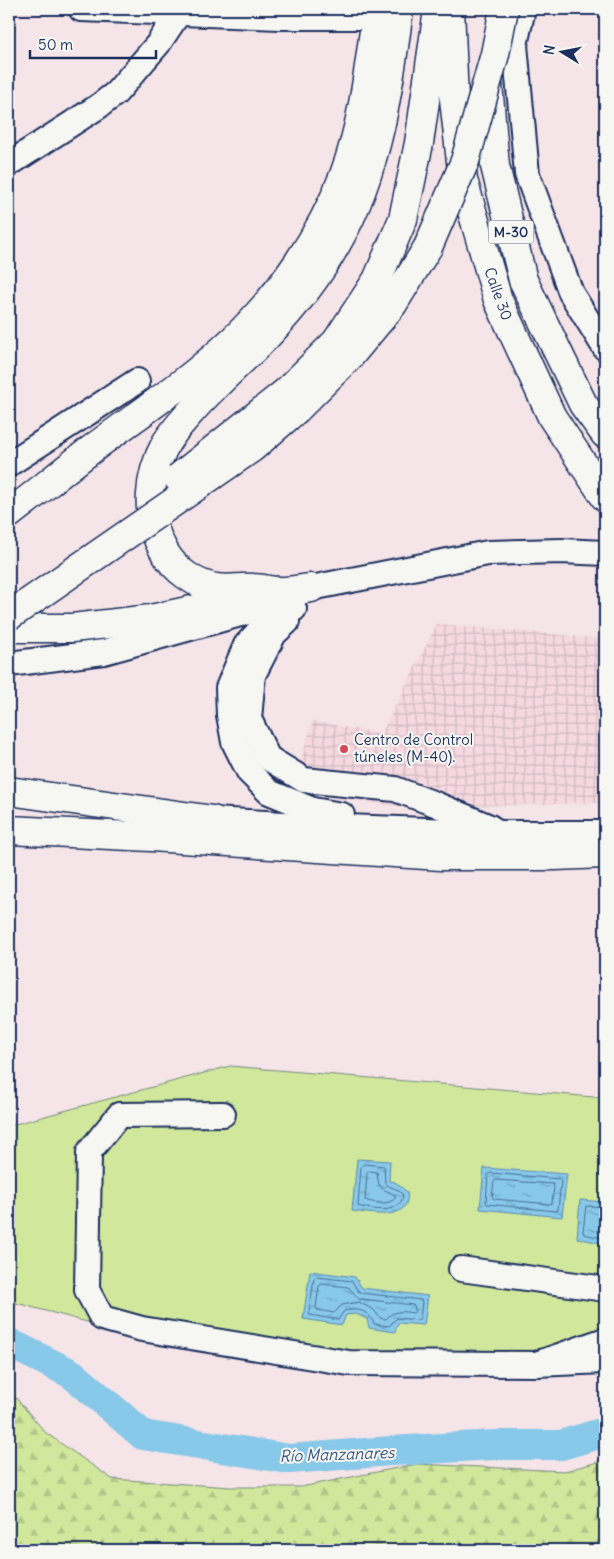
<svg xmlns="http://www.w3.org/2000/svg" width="614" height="1559" font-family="Delius,sans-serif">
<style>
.industrial{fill:url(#industrial-grid)}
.forest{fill:url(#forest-firs);stroke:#768b7d}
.pitch{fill:#d0e79c;stroke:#768b7d}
.water{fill:url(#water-ripples);stroke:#5c8bb1}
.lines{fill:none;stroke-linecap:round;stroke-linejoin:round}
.shore{stroke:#476c96;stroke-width:1}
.river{stroke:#88c8e9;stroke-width:30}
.minor-casing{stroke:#1b2f5e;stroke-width:28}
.major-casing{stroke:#1b2f5e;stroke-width:31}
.highway-casing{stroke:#1b2f5e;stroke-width:31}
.minor{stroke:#f6f6f2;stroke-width:24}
.major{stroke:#f6f6f2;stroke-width:28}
.highway{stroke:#f6f6f2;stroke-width:28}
.highway-bridge-casing{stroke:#1b2f5e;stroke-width:31;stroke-linecap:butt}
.highway-bridge{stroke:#f6f6f2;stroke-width:28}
.poi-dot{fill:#d1495b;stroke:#f6f6f2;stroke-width:2}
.labels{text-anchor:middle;stroke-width:4;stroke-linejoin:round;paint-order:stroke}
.shield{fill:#f6f6f2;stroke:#5d6b8a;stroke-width:1}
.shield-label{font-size:14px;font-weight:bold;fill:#1b2f5e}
.street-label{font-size:15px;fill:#1b2f5e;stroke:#f6f6f2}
.poi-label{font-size:15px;fill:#1b2f5e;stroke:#f6f6f2;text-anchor:start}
.water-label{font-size:16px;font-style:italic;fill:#365581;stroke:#f6f6f2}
</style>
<defs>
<pattern id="industrial-grid" width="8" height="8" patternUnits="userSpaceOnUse" patternTransform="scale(1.25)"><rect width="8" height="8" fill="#f5d8e0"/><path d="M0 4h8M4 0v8" fill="none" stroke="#d1bac3"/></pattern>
<pattern id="forest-firs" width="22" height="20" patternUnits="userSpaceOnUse" patternTransform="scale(1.25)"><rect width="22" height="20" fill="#d0e79c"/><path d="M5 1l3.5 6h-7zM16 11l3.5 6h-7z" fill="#b2c689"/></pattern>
<pattern id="water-ripples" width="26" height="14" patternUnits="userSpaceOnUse" patternTransform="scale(1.25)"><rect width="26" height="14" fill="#88c8e9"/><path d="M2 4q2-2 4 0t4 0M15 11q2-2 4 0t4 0" fill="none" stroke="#6ea3c0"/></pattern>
</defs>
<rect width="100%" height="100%" fill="#f5e4e8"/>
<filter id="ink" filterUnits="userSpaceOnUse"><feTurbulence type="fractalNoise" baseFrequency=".02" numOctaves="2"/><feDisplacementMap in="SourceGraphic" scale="10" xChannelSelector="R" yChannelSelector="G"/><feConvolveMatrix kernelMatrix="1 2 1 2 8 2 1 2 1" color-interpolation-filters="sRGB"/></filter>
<g filter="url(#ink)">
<path class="industrial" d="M 437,624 L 605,639 L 605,803 L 411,807 L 364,802 L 294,783 L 313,721 L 381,734 Z"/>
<path class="forest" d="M 9,1390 L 46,1433 L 112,1479 L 230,1487 L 301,1487 L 417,1464 L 565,1471 L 605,1460 L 605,1550 L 9,1550 Z"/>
<path class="pitch" d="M 230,1066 L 605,1098 L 605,1366 L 554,1370 L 139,1336 L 9,1301 L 9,1124 L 12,1125 Z"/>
<g class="water">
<path d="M 357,1159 L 390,1161 L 389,1181 L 395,1182 L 407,1192 C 412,1223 369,1213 352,1211 Z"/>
<path d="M 484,1168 L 567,1174 L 562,1217 L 480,1209 Z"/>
<path d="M 580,1200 L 605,1202 L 605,1244 L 577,1238 Z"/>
<path d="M 310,1271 L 355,1277 L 362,1288 L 428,1296 L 424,1325 L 398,1323 L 395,1332 L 369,1328 L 367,1319 L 356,1314 L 346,1315 L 342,1325 L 303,1319 Z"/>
</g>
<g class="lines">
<g class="shore">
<path d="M 364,1164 L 384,1166 L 385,1183 C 390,1189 396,1186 403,1195 C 401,1215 372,1210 358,1206 L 361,1167 Z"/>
<path d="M 369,1171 L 377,1172 C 379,1191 380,1187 395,1195 L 396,1197 C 390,1206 374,1203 365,1200 L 367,1173 Z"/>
<path d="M 490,1173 L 560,1179 L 561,1181 L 558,1210 L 555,1211 L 487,1204 L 486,1202 L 488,1175 Z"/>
<path d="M 496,1180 L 553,1184 L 554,1187 L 552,1203 L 550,1204 L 494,1199 L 492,1196 L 494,1182 Z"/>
<path d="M 605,1207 L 586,1206 L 583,1232 L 584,1234 L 605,1239"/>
<path d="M 316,1277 L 352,1281 L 358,1291 L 362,1293 L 421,1300 L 422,1302 L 420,1318 L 418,1320 L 397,1318 L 389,1326 L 374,1324 C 368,1310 359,1308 344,1311 L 338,1320 L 310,1315 L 309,1313 L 314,1279 Z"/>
<path d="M 322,1284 L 348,1287 L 360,1300 L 362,1299 L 413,1305 L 415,1307 L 415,1311 L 413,1313 C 402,1311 394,1310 386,1319 L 380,1318 L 374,1310 L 359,1302 L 342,1305 L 334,1313 L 318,1310 L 316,1308 L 319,1286 Z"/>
</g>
<path class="river" d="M 9,1343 L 72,1374 L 143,1435 L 289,1459 L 391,1451 L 495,1445 L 561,1445 L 605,1432"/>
<defs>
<g id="minor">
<path d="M 81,9 L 280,17 L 376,17"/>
<path d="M 523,9 L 515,45 L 527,174 L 571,293 L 605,348"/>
<path d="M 9,164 L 99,106 L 116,93 L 158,44 L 178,14"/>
<path d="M 9,464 L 137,381"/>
<path d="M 294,609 L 273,616 L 246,645 L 228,688 L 229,715 L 234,742 L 249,772 L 269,792 L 313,810 L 342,815"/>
<path d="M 287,622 L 274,634 L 253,675 L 249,719 L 268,758 L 304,780 L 395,789 L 435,804 L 490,827"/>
<path d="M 9,664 L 104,652 L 255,610 L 311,588 L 488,553 L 561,551 L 605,553"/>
<path d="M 195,819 L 320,826 L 504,833 L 605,833"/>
<path d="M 223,1114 L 119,1115 L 89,1152 L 87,1290 L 102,1318 L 142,1329 L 349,1363 L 536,1364"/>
<path d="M 461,1269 L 605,1289"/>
<path d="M 605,1340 L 536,1364 L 605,1361"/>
</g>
<g id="major">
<path d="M 9,514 C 37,493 64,470 92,449 C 140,413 190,381 233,340 C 280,295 321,236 344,175 C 364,122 369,64 377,9"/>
<path d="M 311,588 C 300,589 287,592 276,591 C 268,590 260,588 253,588 C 241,587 229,590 217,588 C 195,585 175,570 164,551 C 144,517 148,476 166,443 C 172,433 181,423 188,415 C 212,387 240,363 266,337 C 293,309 318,277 337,243 C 378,172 389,89 399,9"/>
<path d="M 9,791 L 213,820"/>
</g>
<g id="highway">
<path d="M 450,9 L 454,99 L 463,180 L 498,300 L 552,417 L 605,497"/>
<path d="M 488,83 L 495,166 L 523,280 L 583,404 L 605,434"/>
<path d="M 286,392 L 336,342 L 377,280 L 403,219 L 419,143 L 438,10"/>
<path d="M 297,409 L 349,357 L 393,304 L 428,247"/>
<path d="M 9,628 L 72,628 L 151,619 L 278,591"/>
<path d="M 9,830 L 151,837 L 441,856 L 554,856 L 605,854"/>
</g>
</defs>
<use href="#minor" class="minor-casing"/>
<use href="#major" class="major-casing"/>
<use href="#highway" class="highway-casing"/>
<use href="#minor" class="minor"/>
<use href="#major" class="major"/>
<use href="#highway" class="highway"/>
<defs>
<g id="highway-bridge">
<path d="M 428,247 L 465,161 L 495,54 L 504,9"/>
<path d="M 178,478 L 286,392"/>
<path d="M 9,616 L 252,448 L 297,409"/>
</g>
</defs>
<use href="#highway-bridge" class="highway-bridge-casing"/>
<use href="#highway-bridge" class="highway-bridge"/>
</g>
</g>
<circle class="poi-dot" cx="344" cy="749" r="5"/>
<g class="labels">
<rect class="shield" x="488.5" y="220.5" width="45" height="23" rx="4"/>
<g class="shield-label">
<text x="511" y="237">M-30</text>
</g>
<g class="street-label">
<text transform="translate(498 294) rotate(70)" y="5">Calle 30</text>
</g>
<g class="poi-label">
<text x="354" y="745">Centro de Control<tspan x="354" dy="17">túneles (M-40).</tspan></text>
</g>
<g class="water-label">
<text transform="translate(337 1454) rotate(-2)" y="6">Río Manzanares</text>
</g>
</g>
<rect width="614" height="1559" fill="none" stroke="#f6f6f2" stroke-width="30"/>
<rect x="15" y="15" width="584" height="1529" fill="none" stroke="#1b2f5e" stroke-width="2" filter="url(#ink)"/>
<g transform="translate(562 52) rotate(280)" stroke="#f6f6f2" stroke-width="4" paint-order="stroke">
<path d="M0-4L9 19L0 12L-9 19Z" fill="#1b2f5e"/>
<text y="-8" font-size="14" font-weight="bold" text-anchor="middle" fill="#1b2f5e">N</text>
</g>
<path d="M30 50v8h126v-8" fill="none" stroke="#1b2f5e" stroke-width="2.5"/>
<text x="38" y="50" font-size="15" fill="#1b2f5e" stroke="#f6f6f2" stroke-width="4" paint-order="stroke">50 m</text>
</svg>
